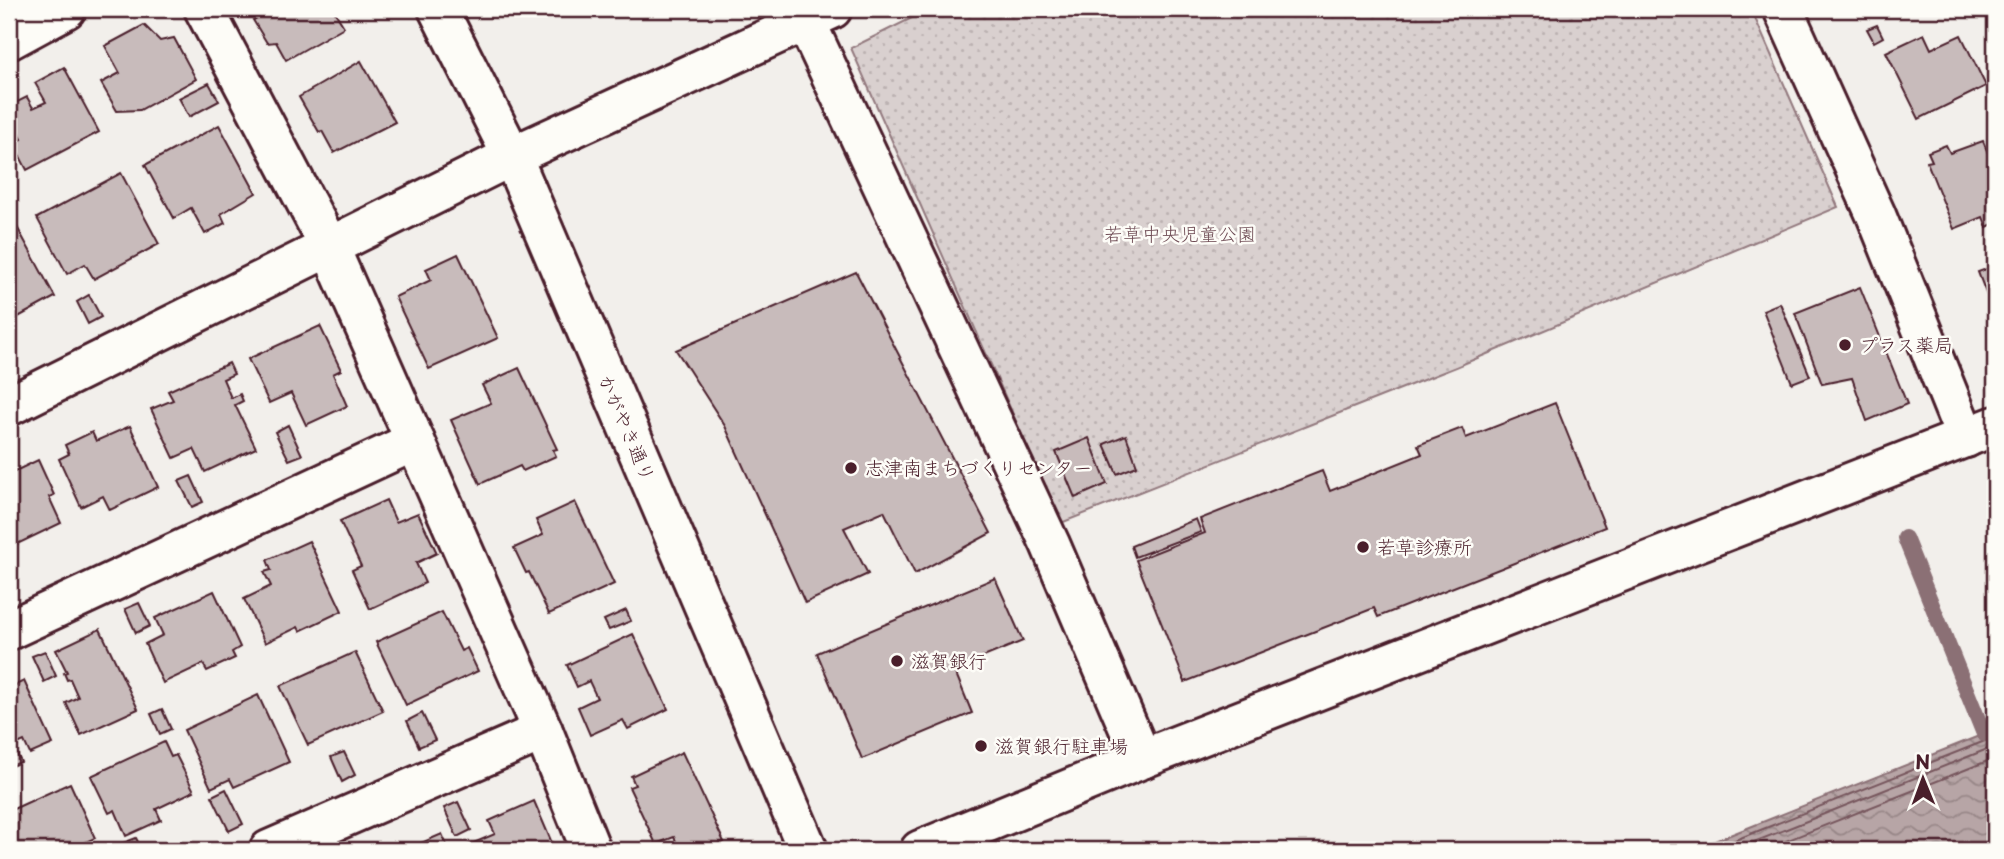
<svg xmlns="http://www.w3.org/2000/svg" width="2004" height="859" font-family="'Playpen Sans','Klee One',sans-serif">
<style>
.grass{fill:url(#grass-dots);stroke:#92787d;stroke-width:2}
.water{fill:url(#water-waves);stroke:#8b6f75;stroke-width:2}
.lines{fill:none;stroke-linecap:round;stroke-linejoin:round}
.shore{stroke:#76555c;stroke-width:2}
.stream{stroke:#8b6f75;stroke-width:16}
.building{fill:#c8bbbb;stroke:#4a1f2b;stroke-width:2}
.street-casing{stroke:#4a1f2b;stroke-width:44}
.secondary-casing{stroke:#4a1f2b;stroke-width:44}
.street{stroke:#fdfcf7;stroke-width:38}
.secondary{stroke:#fdfcf7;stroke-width:38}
.poi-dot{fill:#4a1f2b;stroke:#fdfcf7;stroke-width:2.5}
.labels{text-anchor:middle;stroke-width:5;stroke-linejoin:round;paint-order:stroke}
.park-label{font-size:19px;fill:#6e4b54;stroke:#fdfcf7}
.poi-label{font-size:19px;fill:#4a1f2b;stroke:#fdfcf7;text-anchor:start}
.street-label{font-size:19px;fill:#4a1f2b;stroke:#fdfcf7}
</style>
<defs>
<pattern id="grass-dots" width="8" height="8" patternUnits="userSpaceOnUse" patternTransform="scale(1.75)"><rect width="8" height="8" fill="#d9d0cf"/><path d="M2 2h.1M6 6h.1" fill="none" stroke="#bcb2b2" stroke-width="1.8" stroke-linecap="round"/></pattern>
<pattern id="water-waves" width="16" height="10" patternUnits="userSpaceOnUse" patternTransform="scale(1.75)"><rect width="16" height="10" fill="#b7a5a6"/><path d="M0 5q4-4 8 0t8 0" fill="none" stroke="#978687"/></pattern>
</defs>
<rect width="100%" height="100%" fill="#f2efeb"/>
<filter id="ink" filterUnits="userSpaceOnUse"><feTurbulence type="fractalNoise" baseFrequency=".0143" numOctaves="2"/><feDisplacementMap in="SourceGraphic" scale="14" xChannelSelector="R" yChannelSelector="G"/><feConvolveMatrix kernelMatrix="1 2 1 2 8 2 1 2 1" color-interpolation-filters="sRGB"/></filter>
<g filter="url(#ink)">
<path class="grass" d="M 930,9 L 1751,9 L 1838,207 L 1456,367 L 1061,523 L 851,48 Z"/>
<path class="water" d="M 1995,729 L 1995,850 L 1692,850 L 1984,734 Z"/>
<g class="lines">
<g class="shore">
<path d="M 1710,850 L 1995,737"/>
<path d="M 1734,850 L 1995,746"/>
<path d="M 1763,850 L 1995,758"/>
</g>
<path class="stream" d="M 1905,538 L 1984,734"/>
</g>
<g class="building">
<path d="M 257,9 L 333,9 L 344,27 L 286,60 L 276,42 L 267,43 L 253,20 L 261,16 Z"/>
<path d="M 144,25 L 160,41 L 174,38 L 196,79 L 140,110 L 117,111 L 101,83 L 120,73 L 105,46 Z"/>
<path d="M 1877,25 L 1883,37 L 1874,42 L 1867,29 Z"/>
<path d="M 1924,34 L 1931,49 L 1961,35 L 1986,86 L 1919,119 L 1886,52 Z"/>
<path d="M 361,61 L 395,122 L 334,153 L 322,131 L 319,132 L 299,97 Z"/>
<path d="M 64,67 L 99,132 L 27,170 L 13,143 L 22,139 L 9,115 L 9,106 L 27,97 L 33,108 L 46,102 L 35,83 Z"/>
<path d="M 209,83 L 219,101 L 189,117 L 179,98 Z"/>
<path d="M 219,125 L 256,193 L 221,214 L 225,223 L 205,234 L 191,208 L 174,218 L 145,165 Z"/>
<path d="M 1983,141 L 1988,153 L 1995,151 L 1995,223 L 1987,227 L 1983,217 L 1954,229 L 1927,162 L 1932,161 L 1928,152 L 1946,145 L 1950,153 Z"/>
<path d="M 121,173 L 159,244 L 94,279 L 85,264 L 67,274 L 37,218 Z"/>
<path d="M 17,227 L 55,297 L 9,322 L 9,231 Z"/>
<path d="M 458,254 L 498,338 L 429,369 L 395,297 L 431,280 L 426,269 Z"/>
<path d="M 1995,259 L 1995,317 L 1978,272 L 1992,267 L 1990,261 Z"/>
<path d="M 856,272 L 991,533 L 915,574 L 884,511 L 844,528 L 868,574 L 805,603 L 725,426 L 676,350 Z"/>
<path d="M 1860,287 L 1907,404 L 1867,421 L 1852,378 L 1822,384 L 1795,313 Z"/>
<path d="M 89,295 L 101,317 L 88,324 L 77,302 Z"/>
<path d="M 1780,303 L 1810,376 L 1792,383 L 1763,310 Z"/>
<path d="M 320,326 L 341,370 L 333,374 L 347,406 L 306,425 L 291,393 L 269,403 L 248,359 Z"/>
<path d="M 229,363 L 234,374 L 223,379 L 231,398 L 240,394 L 243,401 L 235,405 L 256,448 L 205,472 L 194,449 L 174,458 L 151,409 L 173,400 L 168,391 Z"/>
<path d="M 519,368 L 557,449 L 553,450 L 556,456 L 523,471 L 520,466 L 480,484 L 451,420 L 491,403 L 482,385 Z"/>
<path d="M 1555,403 L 1605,527 L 1378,617 L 1374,608 L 1185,682 L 1136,560 L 1205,533 L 1200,519 L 1322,471 L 1330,491 L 1422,454 L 1418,445 L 1462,428 L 1466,438 Z"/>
<path d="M 288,425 L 302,455 L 289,460 L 275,432 Z"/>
<path d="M 130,426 L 158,487 L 110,510 L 103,496 L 81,507 L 59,459 L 69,454 L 65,445 L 92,432 L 96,441 Z"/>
<path d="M 1126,435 L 1137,466 L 1117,474 L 1104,444 Z"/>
<path d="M 1089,438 L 1107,484 L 1075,498 L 1056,452 Z"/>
<path d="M 38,460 L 54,495 L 49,497 L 61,523 L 9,548 L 9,474 Z"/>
<path d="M 191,476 L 203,502 L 192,507 L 179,481 Z"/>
<path d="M 386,500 L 396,522 L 418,513 L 437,553 L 416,563 L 425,583 L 370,609 L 352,570 L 361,566 L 340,521 Z"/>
<path d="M 575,502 L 614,584 L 549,614 L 529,572 L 526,573 L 514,548 L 543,535 L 536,520 Z"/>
<path d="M 1196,519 L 1201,532 L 1135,557 L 1131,546 Z"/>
<path d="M 309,541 L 342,611 L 300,631 L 298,627 L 265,643 L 244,599 L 271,586 L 264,572 L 271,570 L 267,560 Z"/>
<path d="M 995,578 L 1023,641 L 954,669 L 972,713 L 862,759 L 817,653 Z"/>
<path d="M 214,591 L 240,647 L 232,652 L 235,658 L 207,671 L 203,664 L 163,683 L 145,644 L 163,635 L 155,618 Z"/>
<path d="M 139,603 L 150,626 L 136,633 L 125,609 Z"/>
<path d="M 626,610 L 631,621 L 609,630 L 604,620 Z"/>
<path d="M 442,612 L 461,651 L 467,648 L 478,671 L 406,705 L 376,642 Z"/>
<path d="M 100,629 L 138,709 L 81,735 L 66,703 L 78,697 L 70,679 L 67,680 L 64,673 L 67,672 L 56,650 Z"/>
<path d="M 633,634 L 668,709 L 628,729 L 623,720 L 590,735 L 578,707 L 597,698 L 589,681 L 577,687 L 567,665 Z"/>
<path d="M 45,651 L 56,676 L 44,682 L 32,656 Z"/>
<path d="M 355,652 L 383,711 L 308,745 L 280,686 Z"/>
<path d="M 24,681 L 53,744 L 30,754 L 24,741 L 13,746 L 21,762 L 9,767 L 9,688 Z"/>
<path d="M 258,695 L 289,762 L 234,787 L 230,779 L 211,788 L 184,730 Z"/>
<path d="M 162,709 L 171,729 L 160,734 L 151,714 Z"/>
<path d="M 422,713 L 435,740 L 419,747 L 407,721 Z"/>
<path d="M 164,742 L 171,757 L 176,755 L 194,791 L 156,809 L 161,820 L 126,836 L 115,810 L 109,813 L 91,776 Z"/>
<path d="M 344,752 L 355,775 L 342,782 L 331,757 Z"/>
<path d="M 682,752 L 724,842 L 706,850 L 680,850 L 674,837 L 656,844 L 629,787 L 635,785 L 631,776 Z"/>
<path d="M 70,783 L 95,838 L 68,850 L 18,850 L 9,831 L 9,811 Z"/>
<path d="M 226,789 L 243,824 L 229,831 L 212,796 Z"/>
<path d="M 534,801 L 555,850 L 465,850 L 464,847 L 495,834 L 489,821 Z"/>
<path d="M 458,802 L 471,830 L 457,837 L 444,808 Z"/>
<path d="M 442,834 L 449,850 L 405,850 Z"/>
<path d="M 136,838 L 142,850 L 126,850 L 123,843 Z"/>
</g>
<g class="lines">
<defs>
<g id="street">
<path d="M 204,9 L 329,246 L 543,731 L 591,850"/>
<path d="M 1783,9 L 1876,215 L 1966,438"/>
<path d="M 806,22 L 1050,544 L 1142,759"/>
<path d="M 9,40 L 66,9"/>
<path d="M 9,406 L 512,156 L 832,9"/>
<path d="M 9,630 L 415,441"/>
<path d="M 269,850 L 543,731"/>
<path d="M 920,850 L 1142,759 L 1995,426"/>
</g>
<path id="secondary" d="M 438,9 L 512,156 L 808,850"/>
</defs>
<use href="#street" class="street-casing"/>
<use href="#secondary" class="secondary-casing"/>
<use href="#street" class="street"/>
<use href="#secondary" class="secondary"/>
</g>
</g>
<g class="poi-dot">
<circle cx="1845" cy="345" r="7"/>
<circle cx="851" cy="468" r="7"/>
<circle cx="1363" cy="547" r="7"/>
<circle cx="897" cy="661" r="7"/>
<circle cx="981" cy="746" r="7"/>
</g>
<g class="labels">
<g class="park-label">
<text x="1180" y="241">若草中央児童公園</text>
</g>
<g class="poi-label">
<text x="1859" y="352">プラス薬局</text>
<text x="865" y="475">志津南まちづくりセンター</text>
<text x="1377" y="554">若草診療所</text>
<text x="911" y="668">滋賀銀行</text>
<text x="995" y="753">滋賀銀行駐車場</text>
</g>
<g class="street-label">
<text transform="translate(627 428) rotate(67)" y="7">かがやき通り</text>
</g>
</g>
<rect width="2004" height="859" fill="none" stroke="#fdfcf7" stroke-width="35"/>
<rect x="18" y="18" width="1969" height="824" fill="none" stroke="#4a1f2b" stroke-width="2.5" filter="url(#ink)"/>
<g transform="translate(1923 779) rotate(359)" stroke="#fdfcf7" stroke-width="5" paint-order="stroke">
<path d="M0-5L12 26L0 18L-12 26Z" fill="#4a1f2b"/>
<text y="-10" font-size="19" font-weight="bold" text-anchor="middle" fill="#4a1f2b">N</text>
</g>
</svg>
